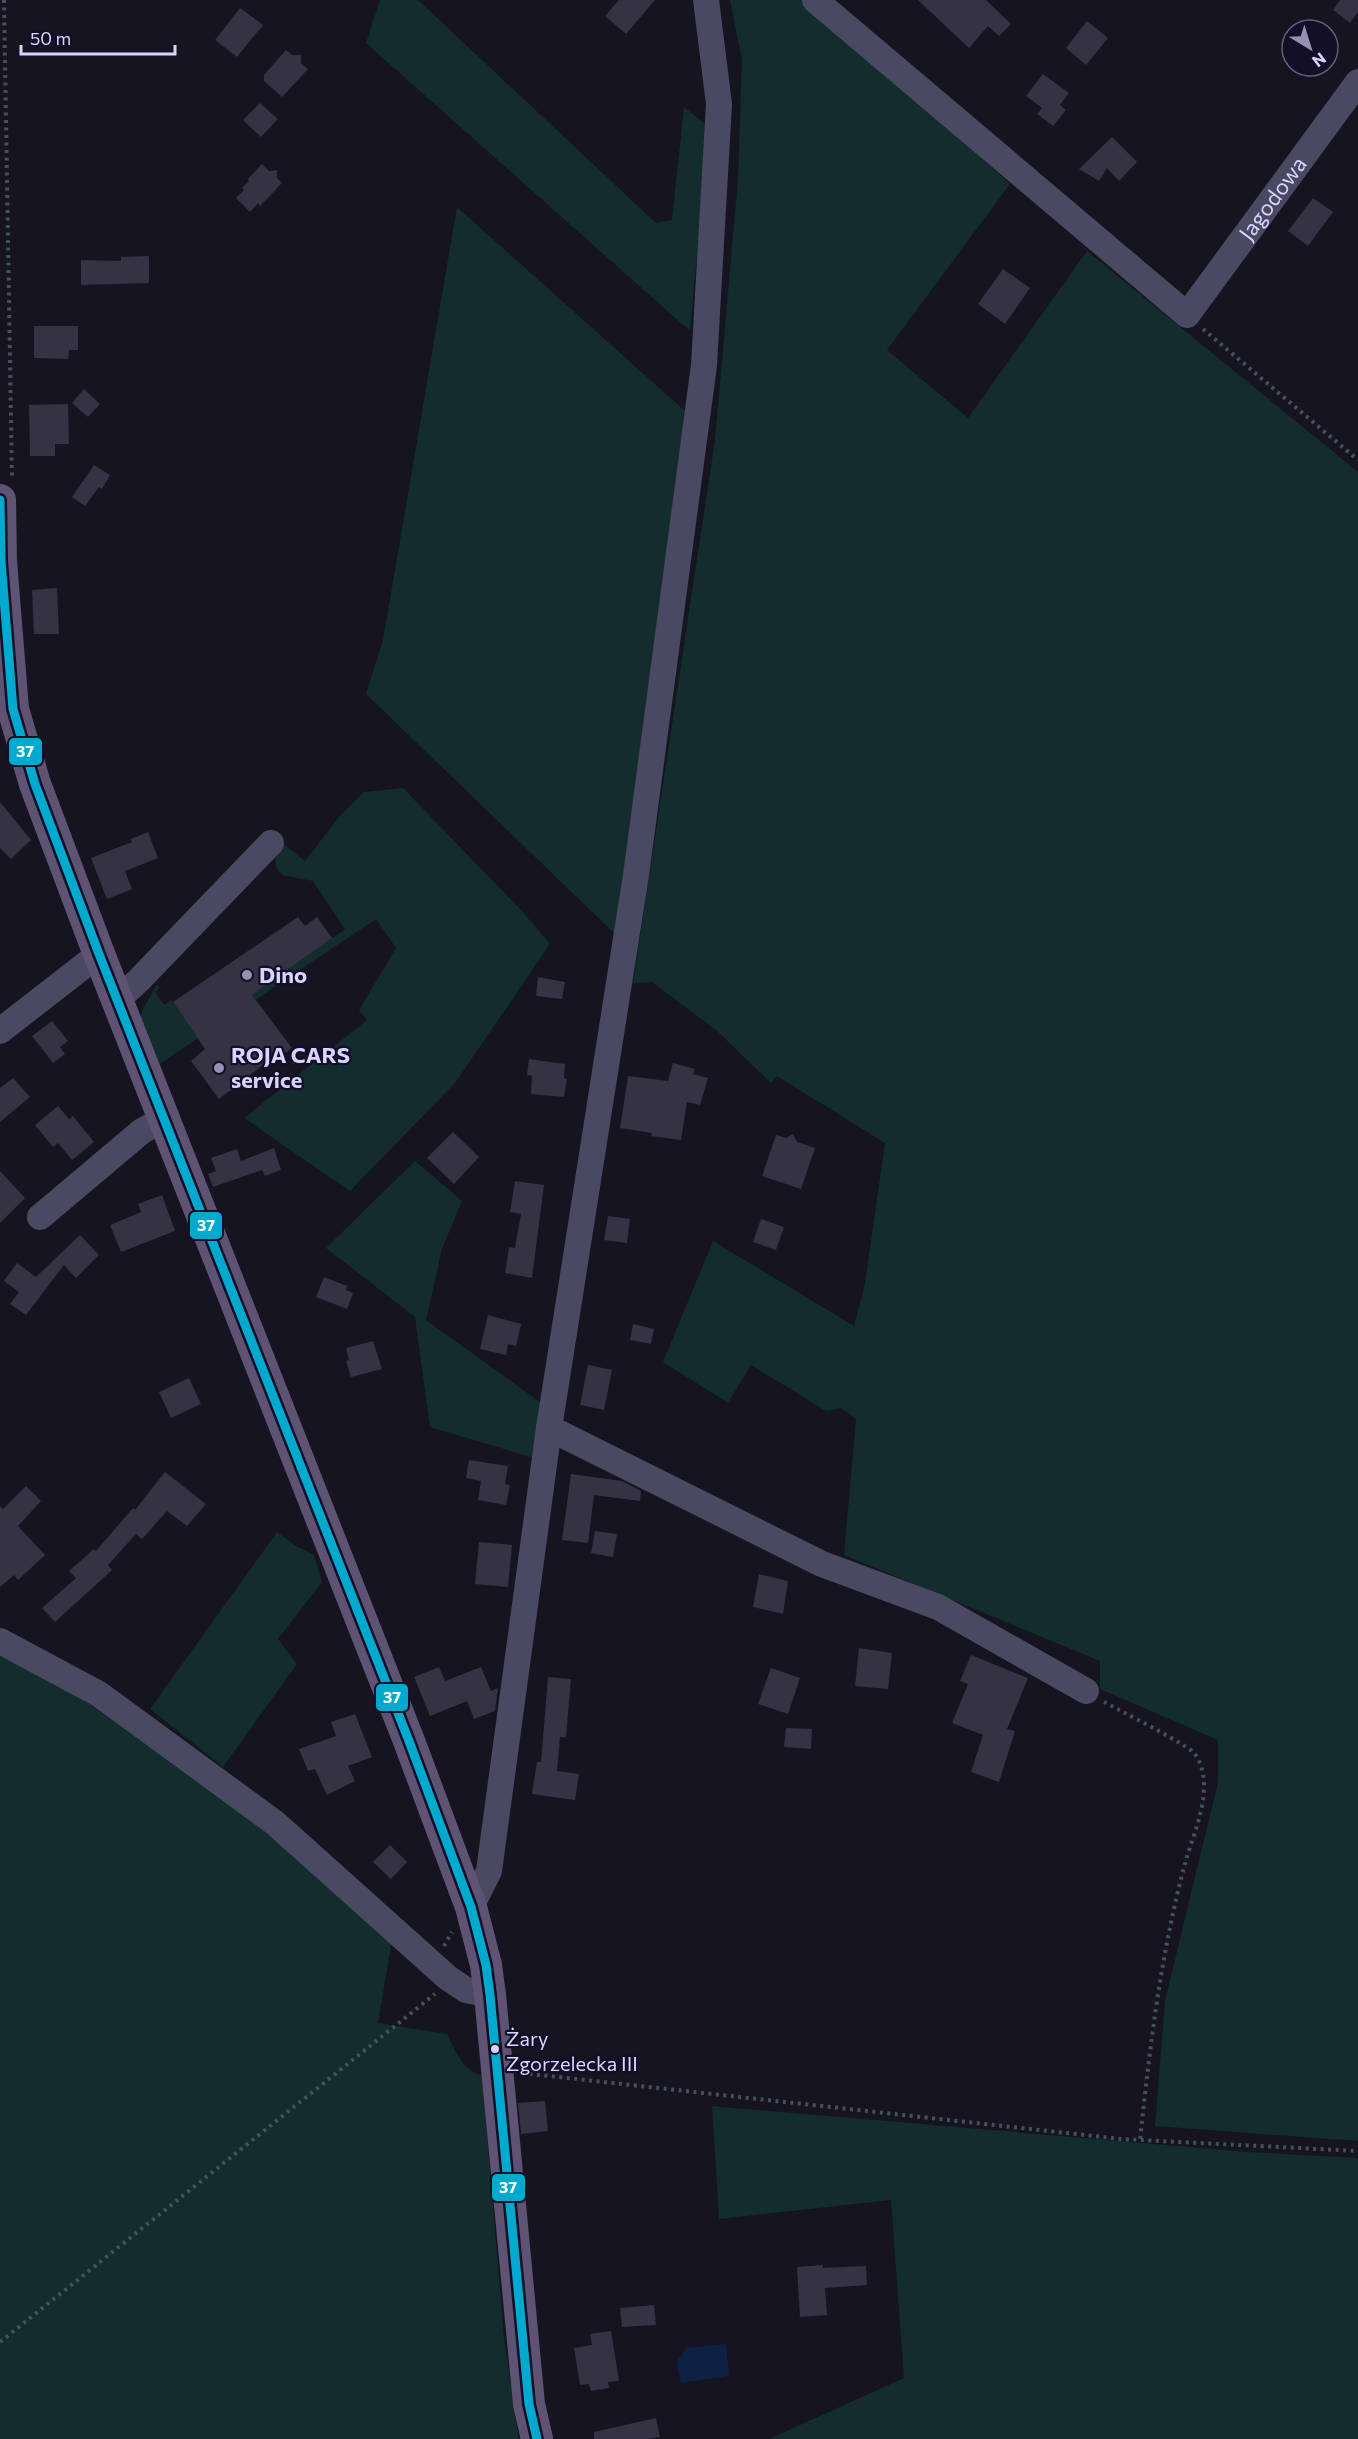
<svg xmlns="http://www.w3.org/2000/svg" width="1358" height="2439" font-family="Commissioner,sans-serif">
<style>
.green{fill:#132c2d}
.water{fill:#0d2144}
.building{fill:#343243}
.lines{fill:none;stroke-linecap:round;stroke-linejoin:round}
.path{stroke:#44505f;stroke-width:4;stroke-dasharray:3 4.5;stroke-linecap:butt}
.minor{stroke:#4a4962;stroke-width:26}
.major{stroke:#5e5373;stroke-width:32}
.bus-1-casing{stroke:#130f26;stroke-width:14}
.bus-1{stroke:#00a9ce;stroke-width:9}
.poi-dot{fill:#9591b1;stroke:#130f26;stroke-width:2}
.bus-dot{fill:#d9d4ff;stroke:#130f26;stroke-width:2}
.labels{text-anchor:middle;stroke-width:4.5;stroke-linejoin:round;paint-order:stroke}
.bus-label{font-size:20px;fill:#d9d4ff;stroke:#130f26;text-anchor:start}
.street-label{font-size:22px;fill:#d9d4ff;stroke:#130f26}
.poi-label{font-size:22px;font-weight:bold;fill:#d9d4ff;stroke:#130f26;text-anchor:start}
.line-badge{stroke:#130f26;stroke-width:2}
.badge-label{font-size:16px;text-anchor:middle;font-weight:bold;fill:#fff}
</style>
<rect width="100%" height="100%" fill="#161421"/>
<g class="green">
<path d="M 380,0 L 418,0 L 656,223 L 672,220 L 684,107 L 709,127 L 690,331 L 366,43 Z"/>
<path d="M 730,0 L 805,0 L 1010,184 L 887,350 L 968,418 L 1087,251 L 1358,472 L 1358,2141 L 1155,2126 L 1165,2001 L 1218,1782 L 1218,1740 L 1100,1689 L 1100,1661 L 844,1555 L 856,1419 L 841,1408 L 826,1411 L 751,1365 L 728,1403 L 663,1362 L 713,1241 L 854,1326 L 865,1283 L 885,1143 L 777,1076 L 771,1083 L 716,1030 L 652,982 L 633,983 L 715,440 L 738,179 L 742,60 Z"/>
<path d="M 457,207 L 685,411 L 615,934 L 366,694 L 383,640 Z"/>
<path d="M 403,788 L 521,910 L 550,944 L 455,1083 L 350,1191 L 244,1118 L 367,1020 L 359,1010 L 396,948 L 376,919 L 158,1065 L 141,1018 L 142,1011 L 157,984 L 160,988 L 155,992 L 164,1005 L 171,1000 L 195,1034 L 345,929 L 313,881 L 282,875 C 271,864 276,855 282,843 L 305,861 L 339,817 L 364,792 Z"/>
<path d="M 415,1161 L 462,1201 L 442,1249 L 426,1320 L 544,1405 L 534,1458 L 430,1427 L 415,1317 L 326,1248 Z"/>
<path d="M 277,1532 L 296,1546 L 314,1555 L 322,1582 L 278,1639 L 297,1664 L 223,1767 L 150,1709 Z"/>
<path d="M 0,1638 L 201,1772 L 392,1940 L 378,2023 L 447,2034 C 455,2050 463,2072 482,2075 L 504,2338 L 519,2439 L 0,2439 Z"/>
<path d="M 712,2106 L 1247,2152 L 1358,2158 L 1358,2439 L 769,2439 L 904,2378 L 891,2200 L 719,2219 Z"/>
</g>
<path class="water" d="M 726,2344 L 729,2376 L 681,2383 L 677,2361 L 686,2348 Z"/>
<g class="building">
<path d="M 619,0 L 655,0 L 626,34 L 605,16 Z"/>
<path d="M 918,0 L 986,0 L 1011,24 L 999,36 L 988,26 L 969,48 Z"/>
<path d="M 1340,0 L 1358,0 L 1358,12 L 1350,23 L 1333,10 Z"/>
<path d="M 240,8 L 263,25 L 237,57 L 215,40 Z"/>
<path d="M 1087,21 L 1108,38 L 1086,65 L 1066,48 Z"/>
<path d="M 286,50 L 292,55 L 301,55 L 301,63 L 308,69 L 282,97 L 264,81 L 264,75 Z"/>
<path d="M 1043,74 L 1069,93 L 1060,105 L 1066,110 L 1053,126 L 1037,114 L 1042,108 L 1026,96 Z"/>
<path d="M 260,103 L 278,119 L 261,137 L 243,120 Z"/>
<path d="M 1112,137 L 1137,162 L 1119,181 L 1107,168 L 1099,181 L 1079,169 Z"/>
<path d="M 262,164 L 269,171 L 277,170 L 277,178 L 282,183 L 260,206 L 258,203 L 250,212 L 236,198 L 244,190 L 242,188 L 249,181 L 248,179 Z"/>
<path d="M 1313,198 L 1333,212 L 1308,246 L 1288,231 Z"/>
<path d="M 149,256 L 149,283 L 81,285 L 81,260 L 121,261 L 121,257 Z"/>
<path d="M 1003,269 L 1030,288 L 1005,324 L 978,304 Z"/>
<path d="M 34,326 L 78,326 L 78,350 L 69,350 L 68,359 L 34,358 Z"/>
<path d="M 84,389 L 100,404 L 88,417 L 72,403 Z"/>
<path d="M 68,404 L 69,444 L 55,444 L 55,456 L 30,456 L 29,405 Z"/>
<path d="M 94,465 L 110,475 L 102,489 L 99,487 L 85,506 L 72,497 Z"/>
<path d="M 57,588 L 59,634 L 34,634 L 32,590 Z"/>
<path d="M 0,802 L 31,840 L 11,859 L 0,848 Z"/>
<path d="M 148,832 L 158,858 L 125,871 L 132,889 L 107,899 L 91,858 L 132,842 L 131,839 Z"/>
<path d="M 298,917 L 305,926 L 317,917 L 332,938 L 252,995 L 292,1048 L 271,1064 L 269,1060 L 219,1099 L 191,1061 L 205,1049 L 173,1002 Z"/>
<path d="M 538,977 L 565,982 L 562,999 L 536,996 Z"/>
<path d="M 52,1021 L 68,1041 L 60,1047 L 65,1054 L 53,1063 L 32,1036 Z"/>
<path d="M 529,1059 L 565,1064 L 564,1078 L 567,1079 L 564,1097 L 531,1094 L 532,1076 L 527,1075 Z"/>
<path d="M 673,1063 L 695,1069 L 693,1074 L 708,1078 L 700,1105 L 687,1102 L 681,1140 L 651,1136 L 652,1133 L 620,1128 L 628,1076 L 668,1081 Z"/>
<path d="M 13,1078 L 30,1097 L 0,1122 L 0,1088 Z"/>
<path d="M 58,1106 L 69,1119 L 73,1116 L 94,1142 L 72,1160 L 58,1143 L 53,1147 L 35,1125 Z"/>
<path d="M 453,1132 L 479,1157 L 454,1184 L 427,1158 Z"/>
<path d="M 793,1134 L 797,1142 L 815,1148 L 801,1189 L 762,1176 L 776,1135 L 786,1138 Z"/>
<path d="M 274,1148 L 281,1170 L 265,1176 L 262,1170 L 213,1187 L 208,1174 L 216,1171 L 211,1158 L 237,1149 L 241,1161 Z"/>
<path d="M 0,1171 L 25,1198 L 0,1223 Z"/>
<path d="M 515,1181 L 544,1185 L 532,1278 L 505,1273 L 509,1247 L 515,1248 L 521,1214 L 510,1212 Z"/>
<path d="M 162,1195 L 175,1231 L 121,1252 L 110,1225 L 141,1212 L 138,1204 Z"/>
<path d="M 608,1216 L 630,1219 L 627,1243 L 604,1240 Z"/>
<path d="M 761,1219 L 784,1227 L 776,1250 L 753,1242 Z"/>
<path d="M 80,1235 L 99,1255 L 76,1278 L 64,1265 L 26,1315 L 10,1304 L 19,1292 L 4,1281 L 17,1263 L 36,1277 Z"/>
<path d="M 324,1277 L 347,1286 L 346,1290 L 353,1293 L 347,1309 L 316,1297 Z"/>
<path d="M 488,1315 L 521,1324 L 516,1346 L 508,1344 L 506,1355 L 480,1349 Z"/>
<path d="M 633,1324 L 654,1329 L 651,1344 L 630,1340 Z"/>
<path d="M 373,1341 L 382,1369 L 351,1377 L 346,1361 L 349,1360 L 346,1348 Z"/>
<path d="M 588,1365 L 612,1370 L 604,1410 L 580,1405 Z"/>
<path d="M 189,1378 L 201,1404 L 171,1418 L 159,1392 Z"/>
<path d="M 469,1460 L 508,1466 L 505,1484 L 510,1485 L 506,1505 L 478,1500 L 481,1481 L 466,1478 Z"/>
<path d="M 165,1472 L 206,1504 L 187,1526 L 167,1511 L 142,1539 L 136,1534 L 108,1565 L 112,1570 L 55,1622 L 42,1608 L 76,1578 L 69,1571 L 94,1549 L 96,1551 L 133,1508 L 135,1510 Z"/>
<path d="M 571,1474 L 622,1481 L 641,1491 L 640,1501 L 594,1495 L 588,1543 L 562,1540 Z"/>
<path d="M 26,1486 L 41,1501 L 18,1526 L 45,1555 L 18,1580 L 14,1575 L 0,1587 L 0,1506 L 3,1509 Z"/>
<path d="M 595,1531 L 617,1534 L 613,1557 L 591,1553 Z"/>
<path d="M 479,1542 L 512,1545 L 508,1587 L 475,1584 Z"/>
<path d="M 759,1574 L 788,1581 L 783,1614 L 753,1607 Z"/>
<path d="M 859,1648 L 892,1653 L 888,1689 L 855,1686 Z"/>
<path d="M 971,1655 L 1028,1678 L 1007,1729 L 1015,1731 L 999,1782 L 971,1772 L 983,1735 L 952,1723 L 968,1684 L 960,1681 Z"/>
<path d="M 439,1667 L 445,1681 L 481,1667 L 491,1691 L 498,1688 L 495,1711 L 474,1719 L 467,1701 L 430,1716 L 414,1677 Z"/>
<path d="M 771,1668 L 800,1678 L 788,1714 L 758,1704 Z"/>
<path d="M 548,1677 L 571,1679 L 566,1737 L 560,1737 L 557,1771 L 579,1774 L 575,1800 L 532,1794 L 537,1762 L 541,1762 Z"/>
<path d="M 355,1714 L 372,1757 L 348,1766 L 355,1781 L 327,1795 L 315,1769 L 308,1771 L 299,1749 L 336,1736 L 331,1722 Z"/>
<path d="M 786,1728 L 812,1729 L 811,1749 L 784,1747 Z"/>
<path d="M 390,1845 L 407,1862 L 391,1879 L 373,1862 Z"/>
<path d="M 545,2101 L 548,2131 L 521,2134 L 518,2103 Z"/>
<path d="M 823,2265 L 823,2268 L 866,2266 L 867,2285 L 825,2288 L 827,2315 L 800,2317 L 797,2267 Z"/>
<path d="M 654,2305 L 656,2325 L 622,2327 L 620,2308 Z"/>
<path d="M 611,2331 L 619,2381 L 608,2382 L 609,2388 L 591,2391 L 589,2384 L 580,2385 L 574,2348 L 592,2345 L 590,2334 Z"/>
<path d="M 656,2418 L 660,2437 L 648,2439 L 594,2439 L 594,2432 Z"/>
</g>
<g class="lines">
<g class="path">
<path d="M 4,0 L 12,478"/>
<path d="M 1203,329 L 1358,460"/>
<path d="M 1104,1702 C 1119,1710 1190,1746 1195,1754 C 1216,1785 1195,1829 1186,1860 C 1161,1951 1150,2046 1140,2140"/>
<path d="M 444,1946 L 452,1932"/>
<path d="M 522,2073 L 1121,2139 L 1358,2151"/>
<path d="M 0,2342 L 435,1994"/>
</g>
<g class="minor">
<path id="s1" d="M 815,0 L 1187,315 L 1358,82"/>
<path d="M 116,996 L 127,991 L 138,981 L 271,843"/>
<path d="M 0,1031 L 99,954"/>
<path d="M 40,1217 L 142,1131 L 164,1119"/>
<path d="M 549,1428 L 822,1564 L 938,1607 L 1086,1691"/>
<path d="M 0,1641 L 99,1694 L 275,1823 L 448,1978 L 466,1990 L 490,1995"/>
<path d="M 471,1907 L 489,1871 L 549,1428 L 636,875 L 704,365 L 719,104 L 706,0"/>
</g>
<path class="major" d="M 0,500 L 1,561 L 13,709 L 35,784 L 99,954 L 409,1741 L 471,1907 L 486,1965 L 490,1995 L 529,2404 L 537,2439"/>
<defs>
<path id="bus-1" d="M 0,500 L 1,561 L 13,709 L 35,784 L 99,954 L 409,1741 L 471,1907 L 486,1965 L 490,1995 L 529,2404 L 537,2439"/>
</defs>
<use href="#bus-1" class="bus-1-casing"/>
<use href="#bus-1" class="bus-1"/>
</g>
<g class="poi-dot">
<circle cx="247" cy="975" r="6"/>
<circle cx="219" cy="1068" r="6"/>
</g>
<circle class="bus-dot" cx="495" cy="2049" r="5"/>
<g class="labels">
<g class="bus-label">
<text x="506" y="2046">Żary<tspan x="506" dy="25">Zgorzelecka III</tspan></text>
</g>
<g class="street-label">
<text dy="8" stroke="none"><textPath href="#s1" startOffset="632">Jagodowa</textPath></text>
</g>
<g class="poi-label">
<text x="259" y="983">Dino</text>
<text x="231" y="1063">ROJA CARS<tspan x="231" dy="25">service</tspan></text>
</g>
</g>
<g class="line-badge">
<rect x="8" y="737" width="35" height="29" rx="6" fill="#00a9ce"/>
<rect x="189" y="1211" width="34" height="29" rx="6" fill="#00a9ce"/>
<rect x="375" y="1683" width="34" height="29" rx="6" fill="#00a9ce"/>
<rect x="491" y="2173" width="35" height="29" rx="6" fill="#00a9ce"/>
</g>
<g class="badge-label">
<text x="25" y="757">37</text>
<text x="206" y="1231">37</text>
<text x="392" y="1703">37</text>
<text x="508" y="2193">37</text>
</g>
<g transform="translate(1310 48) rotate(142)"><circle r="28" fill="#130f26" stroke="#625e7d" stroke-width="1.5"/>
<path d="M0-4.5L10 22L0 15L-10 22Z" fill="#9591b1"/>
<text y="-9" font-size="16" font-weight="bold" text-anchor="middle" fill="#d9d4ff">N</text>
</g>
<path d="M21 45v9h154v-9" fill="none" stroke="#d9d4ff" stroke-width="3"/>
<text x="30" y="45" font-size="18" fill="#d9d4ff" stroke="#130f26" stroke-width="4.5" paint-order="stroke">50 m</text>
</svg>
